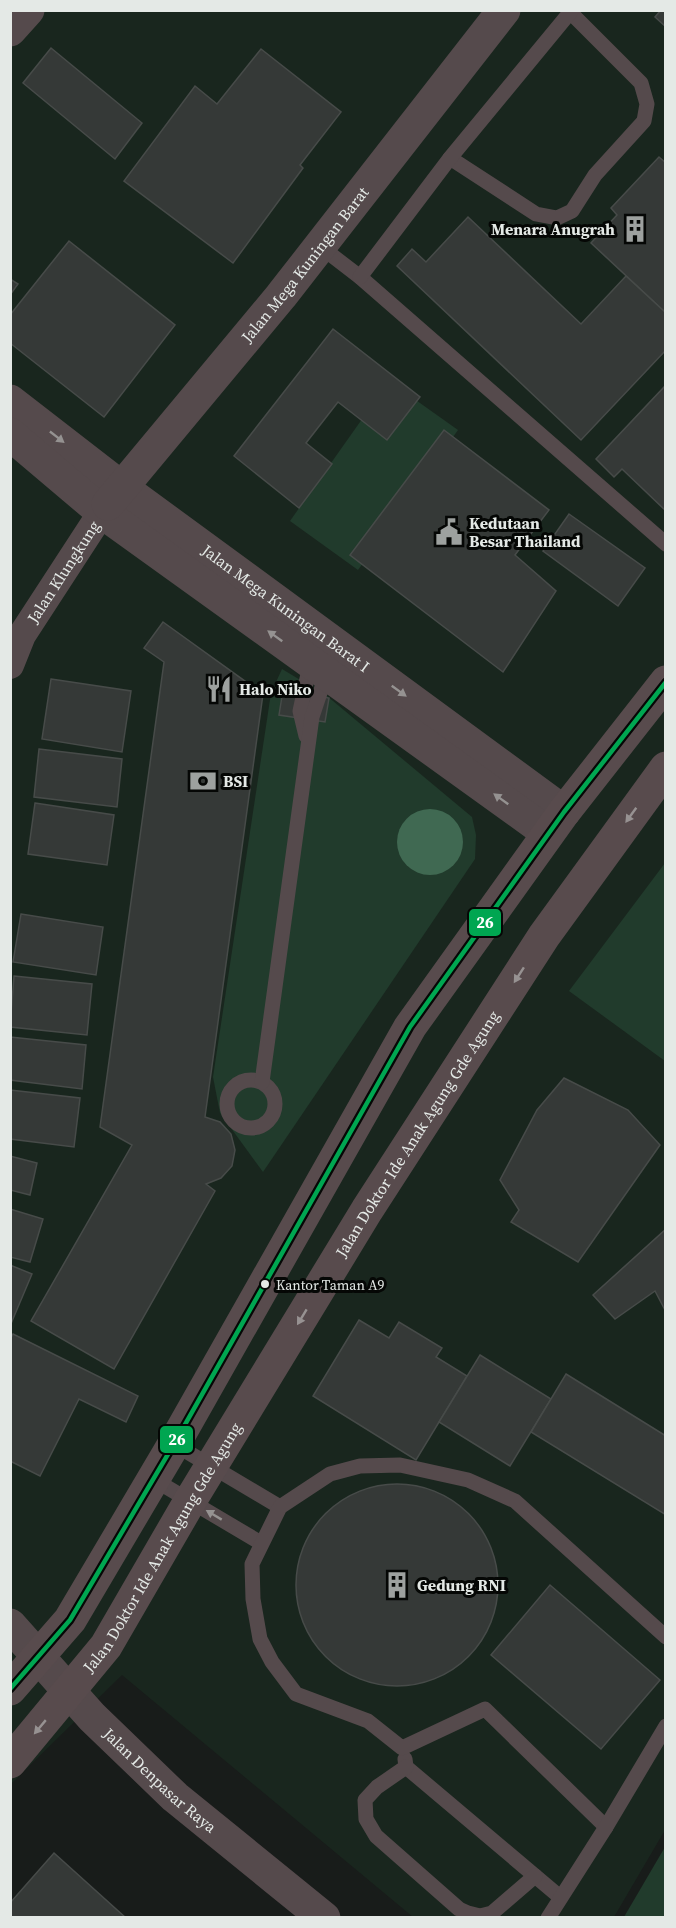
<svg xmlns="http://www.w3.org/2000/svg" width="676" height="1928" font-family="'Source Serif 4',serif">
<style>
.built{fill:#19261e}
.green{fill:#213b2c}
.water{fill:#406952}
.building{fill:#353937;stroke:#474b49;stroke-width:1.5}
.lines{fill:none;stroke-linecap:round;stroke-linejoin:round}
.service{stroke:#554a4c;stroke-width:15}
.minor{stroke:#554a4c;stroke-width:28}
.tertiary{stroke:#554a4c;stroke-width:33}
.secondary{stroke:#584b4d;stroke-width:33}
.bus-1-casing{stroke:#050705;stroke-width:9}
.bus-1{stroke:#00a651;stroke-width:4.5}
.oneway{fill:#959291}
.oneway2{fill:#979292}
.bus-dot{fill:#e4e9e6;stroke:#050705;stroke-width:2}
.labels{text-anchor:middle;stroke-width:6;stroke-linejoin:round;paint-order:stroke}
.bus-label{font-size:14px;fill:#e4e9e6;stroke:#050705;text-anchor:start}
.poi-label{font-size:16px;font-weight:bold;fill:#e4e9e6;stroke:#050705;text-anchor:start}
.street-label{font-size:16px;fill:#e4e9e6;stroke:#050705}
.line-badge{stroke:#050705;stroke-width:2}
.badge-label{font-size:16px;text-anchor:middle;font-weight:bold;fill:#fff}
</style>
<rect width="100%" height="100%" fill="#181c1a"/>
<path class="built" d="M 11,11 L 665,11 L 665,1830 L 614,1917 L 413,1917 L 122,1675 L 11,1784 Z"/>
<g class="green">
<path d="M 389,381 L 458,430 L 358,570 L 290,521 Z"/>
<path d="M 282,669 L 327,696 L 472,817 L 476,835 L 475,859 L 263,1172 L 220,1113 L 213,1077 L 271,693 Z"/>
<path d="M 665,863 L 665,1061 L 569,991 Z"/>
<path d="M 665,1847 L 665,1917 L 624,1917 Z"/>
</g>
<circle class="water" cx="430" cy="842" r="33"/>
<g class="building">
<path d="M 661,10 L 666,10 L 666,27 L 655,17 Z"/>
<path d="M 51,48 L 142,123 L 115,159 L 23,83 Z"/>
<path d="M 261,49 L 341,112 L 300,165 L 303,168 L 233,263 L 124,181 L 195,86 L 217,104 Z"/>
<path d="M 659,157 L 666,163 L 666,313 L 591,243 L 617,215 L 611,208 Z"/>
<path d="M 468,217 L 581,324 L 626,276 L 666,313 L 666,350 L 581,440 L 397,266 L 412,249 L 426,262 Z"/>
<path d="M 69,241 L 175,325 L 104,417 L 10,343 L 10,315 Z"/>
<path d="M 10,279 L 18,284 L 10,295 Z"/>
<path d="M 333,329 L 420,397 L 387,440 L 338,402 L 306,443 L 332,464 L 299,508 L 234,456 Z"/>
<path d="M 666,385 L 666,511 L 622,469 L 614,477 L 596,459 Z"/>
<path d="M 444,430 L 549,510 L 515,555 L 556,591 L 503,672 L 350,555 Z"/>
<path d="M 569,514 L 645,568 L 618,606 L 543,551 Z"/>
<path d="M 163,622 L 263,694 L 205,1117 L 220,1122 L 231,1134 L 235,1150 L 232,1166 L 221,1178 L 206,1184 L 215,1191 L 114,1369 L 31,1321 L 132,1145 L 100,1127 L 164,662 L 144,648 Z"/>
<path d="M 51,679 L 131,691 L 122,752 L 42,739 Z"/>
<path d="M 283,690 L 329,698 L 325,722 L 279,715 Z"/>
<path d="M 39,749 L 122,759 L 117,807 L 34,797 Z"/>
<path d="M 35,803 L 114,815 L 107,865 L 28,854 Z"/>
<path d="M 21,914 L 103,927 L 96,975 L 13,962 Z"/>
<path d="M 14,976 L 92,984 L 87,1035 L 10,1027 Z"/>
<path d="M 10,1037 L 86,1045 L 82,1089 L 10,1080 Z"/>
<path d="M 564,1078 L 628,1110 L 660,1145 L 578,1262 L 511,1222 L 519,1210 L 500,1180 L 537,1110 Z"/>
<path d="M 10,1090 L 80,1098 L 74,1147 L 10,1139 Z"/>
<path d="M 10,1156 L 37,1163 L 30,1195 L 10,1190 Z"/>
<path d="M 10,1209 L 43,1219 L 30,1262 L 10,1257 Z"/>
<path d="M 666,1229 L 666,1312 L 655,1291 L 615,1319 L 593,1295 Z"/>
<path d="M 10,1265 L 32,1274 L 10,1326 Z"/>
<path d="M 359,1320 L 389,1338 L 399,1322 L 442,1348 L 436,1357 L 467,1376 L 416,1460 L 313,1396 Z"/>
<path d="M 13,1334 L 138,1396 L 126,1422 L 79,1399 L 40,1476 L 10,1461 L 10,1339 Z"/>
<path d="M 480,1355 L 551,1399 L 510,1466 L 439,1422 Z"/>
<path d="M 566,1374 L 666,1436 L 666,1515 L 531,1432 Z"/>
<circle cx="397" cy="1585" r="101"/>
<path d="M 550,1585 L 660,1680 L 601,1749 L 491,1655 Z"/>
<path d="M 54,1853 L 126,1918 L 10,1918 L 10,1903 Z"/>
</g>
<g class="lines">
<g class="service">
<path d="M 450,158 L 536,214 L 557,218 L 572,211 L 595,175 L 644,121 L 647,104 L 641,83 L 570,12"/>
<path d="M 321,247 L 360,277 L 666,544"/>
<path d="M 360,277 L 450,158 L 572,10"/>
<path d="M 306,736 L 300,711 L 311,660"/>
<circle cx="251" cy="1104" r="24"/>
<path d="M 262,1082 L 312,717 L 323,684 L 324,671"/>
<path d="M 174,1444 L 280,1507"/>
<path d="M 153,1479 L 261,1543"/>
<path d="M 405,1759 L 406,1767 L 560,1897"/>
<path d="M 406,1767 L 377,1787 L 365,1800 L 366,1819 L 376,1836 L 459,1909 L 468,1913 L 480,1916 L 492,1913 L 535,1876"/>
<path d="M 606,1827 L 485,1709 L 402,1748 L 368,1721 L 296,1694 L 272,1662 L 260,1639 L 253,1599 L 252,1564 L 280,1507 L 330,1474 L 360,1466 L 400,1465 L 468,1480 L 515,1501 L 666,1637"/>
<path d="M 548,1918 L 606,1827 L 666,1726"/>
</g>
<path class="minor" id="s1" d="M 10,665 L 22,635 L 102,512"/>
<g class="tertiary">
<path d="M 10,30 L 28,10"/>
<path id="s2" d="M 10,401 L 121,487 L 564,812"/>
<path d="M 10,434 L 102,512 L 548,833"/>
<path id="s3" d="M 108,504 L 281,296 L 504,10"/>
<path id="s4" d="M 10,1625 L 92,1717 L 175,1797 L 324,1918"/>
</g>
<g class="secondary">
<path d="M 10,1689 L 70,1620 L 174,1444 L 410,1027 L 564,812 L 666,682"/>
<path id="s5" d="M 10,1762 L 106,1646 L 190,1501 L 367,1210 L 544,936 L 666,768"/>
</g>
<defs>
<path id="bus-1" d="M 10,1689 L 70,1620 L 174,1444 L 410,1027 L 564,812 L 666,682"/>
</defs>
<use href="#bus-1" class="bus-1-casing"/>
<use href="#bus-1" class="bus-1"/>
</g>
<defs><path id="oneway-solid" d="M-6-.8H1V-3.2L6.5 0L1 3.2V.8H-6Z" transform="scale(1.5)"/></defs>
<g class="oneway">
<use href="#oneway-solid" transform="translate(57 437) rotate(38)"/>
<use href="#oneway-solid" transform="translate(275 636) rotate(-144)"/>
<use href="#oneway-solid" transform="translate(399 691) rotate(36)"/>
<use href="#oneway-solid" transform="translate(501 799) rotate(-144)"/>
<use href="#oneway-solid" transform="translate(214 1515) rotate(-149)"/>
</g>
<g class="oneway2">
<use href="#oneway-solid" transform="translate(631 815) rotate(126)"/>
<use href="#oneway-solid" transform="translate(519 975) rotate(123)"/>
<use href="#oneway-solid" transform="translate(302 1317) rotate(121)"/>
<use href="#oneway-solid" transform="translate(40 1727) rotate(130)"/>
</g>
<defs>
<symbol id="building-bare" viewBox="-9 -9 18 18"><path d="M-4-6H4V6H1V3H-1V6H-4ZM-2.5-4.3h1.7v1.8h-1.7ZM.8-4.3h1.7v1.8H.8ZM-2.5-1h1.7V.8h-1.7ZM.8-1h1.7V.8H.8Z" fill="#9da19f" stroke="#050705" stroke-width="2.5" paint-order="stroke"/></symbol>
<symbol id="civic-bare" viewBox="-9 -9 18 18"><path d="M-.6-6.5H3V-4.5H.6V-3L4-1V1h2V6H-6V1h2V-1L-.6-3ZM-1.2 2.5V6h2.4V2.5Z" fill="#9da19f" stroke="#050705" stroke-width="2.5" paint-order="stroke"/></symbol>
<symbol id="restaurant-bare" viewBox="-9 -9 18 18"><path d="M-5-6h1v4h1v-4h1v4h1v-4h1v5L-1.5 .5V6h-2V.5L-5-1ZM5-6V6H3V1.5H1.5Q1.5-4 5-6Z" fill="#9da19f" stroke="#050705" stroke-width="2.5" paint-order="stroke"/></symbol>
<symbol id="bank-bare" viewBox="-9 -9 18 18"><path d="M-6-4H6V4H-6ZM0-2.3a2.3 2.3 0 1 0 0 4.6a2.3 2.3 0 1 0 0-4.6Z" fill="#9da19f" stroke="#050705" stroke-width="2.5" paint-order="stroke"/></symbol>
</defs>
<g fill-rule="evenodd">
<use href="#building-bare" x="616" y="210" width="38" height="38"/>
<use href="#civic-bare" x="430" y="513" width="38" height="38"/>
<use href="#restaurant-bare" x="200" y="670" width="38" height="38"/>
<use href="#bank-bare" x="184" y="762" width="38" height="38"/>
<use href="#building-bare" x="378" y="1566" width="38" height="38"/>
</g>
<circle class="bus-dot" cx="265" cy="1284" r="5"/>
<g class="labels">
<g class="bus-label">
<text x="276" y="1290">Kantor Taman A9</text>
</g>
<g class="poi-label">
<text x="615" y="235" text-anchor="end">Menara Anugrah</text>
<text x="469" y="529">Kedutaan<tspan x="469" dy="18">Besar Thailand</tspan></text>
<text x="239" y="695">Halo Niko</text>
<text x="223" y="787">BSI</text>
<text x="417" y="1591">Gedung RNI</text>
</g>
<g class="street-label">
<text dy="6" stroke="none"><textPath href="#s3" startOffset="310">Jalan Mega Kuningan Barat</textPath></text>
<text dy="6" stroke="none"><textPath href="#s1" startOffset="108">Jalan Klungkung</textPath></text>
<text dy="6" stroke="none"><textPath href="#s2" startOffset="345">Jalan Mega Kuningan Barat I</textPath></text>
<text dy="6" stroke="none"><textPath href="#s5" startOffset="750">Jalan Doktor Ide Anak Agung Gde Agung</textPath></text>
<text dy="6" stroke="none"><textPath href="#s5" startOffset="264">Jalan Doktor Ide Anak Agung Gde Agung</textPath></text>
<text dy="6" stroke="none"><textPath href="#s4" startOffset="216">Jalan Denpasar Raya</textPath></text>
</g>
</g>
<g class="line-badge">
<rect x="468" y="908" width="34" height="29" rx="6" fill="#00a651"/>
<rect x="159" y="1425" width="35" height="29" rx="6" fill="#00a651"/>
</g>
<g class="badge-label">
<text x="485" y="928">26</text>
<text x="177" y="1445">26</text>
</g>
<rect width="676" height="1928" fill="none" stroke="#e4e9e6" stroke-width="24"/>
</svg>
